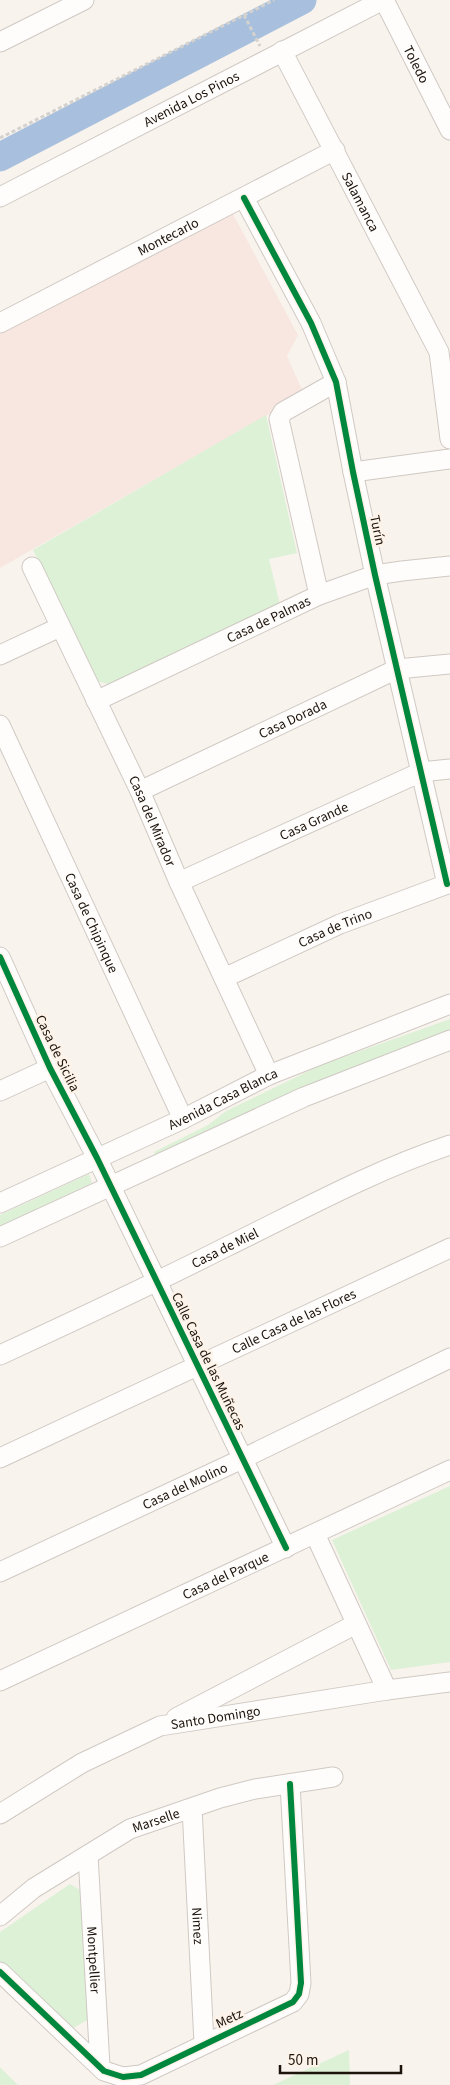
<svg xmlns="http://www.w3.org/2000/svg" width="450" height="2085" font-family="'Source Sans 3',sans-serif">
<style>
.education{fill:#f8e7e0}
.green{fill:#ddf1d7}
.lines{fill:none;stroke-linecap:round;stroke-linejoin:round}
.river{stroke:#a8c0dd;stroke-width:29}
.minor-casing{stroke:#d0c9c3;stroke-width:21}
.path{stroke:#d4d2cf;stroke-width:3;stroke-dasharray:4 2.5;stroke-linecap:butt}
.minor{stroke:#fefdfc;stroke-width:19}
.cycleway-casing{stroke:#fef3e9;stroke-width:9}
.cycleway{stroke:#00873e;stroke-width:6}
.labels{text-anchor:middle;stroke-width:5;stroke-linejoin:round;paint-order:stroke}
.street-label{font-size:14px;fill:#1c130b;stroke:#fef3e9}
</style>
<rect width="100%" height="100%" fill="#f9f3ee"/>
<path class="education" d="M 233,214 L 298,335 L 287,356 L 304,394 L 0,568 L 0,334 Z"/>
<g class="green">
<path d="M 266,415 L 297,553 L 269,559 L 280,605 L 112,685 L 96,681 L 33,550 Z"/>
<path d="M 450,1019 L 450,1035 L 156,1158 L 154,1152 L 208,1125 L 226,1111 L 321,1065 Z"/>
<path d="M 89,1174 L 92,1183 L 17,1218 L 0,1228 L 0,1215 Z"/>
<path d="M 450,1486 L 450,1662 L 391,1670 L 332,1540 Z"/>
<path d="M 70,1884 L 82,1891 L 89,2019 L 70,2030 L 0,1966 L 0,1932 Z"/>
<path d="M 349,2050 L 350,2085 L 273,2085 Z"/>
<path d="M 0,2067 L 18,2085 L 0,2085 Z"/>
</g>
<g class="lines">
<path class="river" d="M 0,157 L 302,0"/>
<defs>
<g id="minor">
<path id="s1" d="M 384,0 L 450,130"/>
<path d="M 0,42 L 84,0"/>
<path id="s2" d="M 282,51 L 439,352 L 450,439"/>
<path id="s3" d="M 0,197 L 383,0"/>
<path d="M 244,198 L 311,323 L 336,382 L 353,472 L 375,575 L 447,884"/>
<path id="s4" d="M 0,323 L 335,150"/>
<path d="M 353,472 L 450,459"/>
<path id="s5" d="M 32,567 L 140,791 L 179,882 L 269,1075"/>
<path d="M 319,595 L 279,419 L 283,412 L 336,382"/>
<path d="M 0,655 L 60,627"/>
<path id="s6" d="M 96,701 L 319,595 L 375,575 L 402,571 L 450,566"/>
<path id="s7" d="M 0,725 L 183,1119"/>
<path id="s8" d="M 140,791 L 397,669 L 450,664"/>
<path id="s9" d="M 179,882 L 421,772 L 450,769"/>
<path d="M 0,957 L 50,1068 L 97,1158 L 286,1548"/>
<path id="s10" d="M 224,978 L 340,924 L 450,883"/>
<path d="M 0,1091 L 50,1068"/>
<path id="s11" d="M 0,1203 L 183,1119 L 269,1075 L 450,1004"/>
<path d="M 0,1237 L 304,1097 L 450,1040"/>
<path id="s12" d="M 0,1355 C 76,1320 151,1285 226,1247 C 300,1211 372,1171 450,1145"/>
<path id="s13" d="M 0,1458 L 450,1248"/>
<path d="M 315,1534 L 387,1690"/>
<path id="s14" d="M 0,1572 L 242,1459 L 450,1358"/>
<path id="s15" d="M 0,1681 L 450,1470"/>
<path d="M 176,1718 L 356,1624"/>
<path id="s16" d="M 192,1808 L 204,2043"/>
<path id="s17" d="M 0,1814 L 82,1763 L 160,1726 L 387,1690 L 450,1682"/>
<path id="s18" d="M 88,1855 L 100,2066"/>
<path id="s19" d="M 0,1916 L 34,1888 L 130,1829 L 220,1798 L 255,1789 L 333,1777"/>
<path d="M 0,1972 L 104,2071 L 123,2077 L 141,2075 L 293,2002 L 299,1994 L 301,1983 L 290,1784"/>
</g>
</defs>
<use href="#minor" class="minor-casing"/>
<g class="path">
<path d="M 244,15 L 260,46"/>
<path d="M 0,138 L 274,0"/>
</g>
<use href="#minor" class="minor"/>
<defs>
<g id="cycleway">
<path d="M 244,198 L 311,323 L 336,382 L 353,472 L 375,575 L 447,884"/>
<path d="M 0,957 L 50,1068 L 97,1158 L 286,1548"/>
<path d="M 0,1972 L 104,2071 L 123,2077 L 141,2075 L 293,2002 L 299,1994 L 301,1983 L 290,1784"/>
</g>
</defs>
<use href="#cycleway" class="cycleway-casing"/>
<use href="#cycleway" class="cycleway"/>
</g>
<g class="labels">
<g class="street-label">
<text dy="5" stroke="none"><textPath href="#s1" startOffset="72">Toledo</textPath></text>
<text dy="5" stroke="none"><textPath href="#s3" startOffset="215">Avenida Los Pinos</textPath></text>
<text dy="5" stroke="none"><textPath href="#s2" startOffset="170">Salamanca</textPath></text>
<text dy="5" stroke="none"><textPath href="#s4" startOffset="189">Montecarlo</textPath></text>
<text transform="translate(378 530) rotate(78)" y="5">Turín</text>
<text dy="5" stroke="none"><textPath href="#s6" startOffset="191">Casa de Palmas</textPath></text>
<text dy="5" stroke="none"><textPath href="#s8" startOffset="169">Casa Dorada</textPath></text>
<text dy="5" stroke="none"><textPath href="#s5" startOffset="281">Casa del Mirador</textPath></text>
<text dy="5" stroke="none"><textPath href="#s9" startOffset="148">Casa Grande</textPath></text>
<text dy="5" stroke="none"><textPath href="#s7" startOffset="218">Casa de Chipinque</textPath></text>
<text dy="5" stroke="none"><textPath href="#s10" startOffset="122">Casa de Trino</textPath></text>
<text transform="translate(58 1053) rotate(64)" y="5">Casa de Sicilia</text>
<text dy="5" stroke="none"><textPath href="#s11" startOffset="246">Avenida Casa Blanca</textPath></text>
<text dy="5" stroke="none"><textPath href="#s12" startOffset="249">Casa de Miel</textPath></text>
<text dy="5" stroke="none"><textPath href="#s13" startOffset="324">Calle Casa de las Flores</textPath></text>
<text transform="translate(209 1361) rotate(64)" y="5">Calle Casa de las Muñecas</text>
<text dy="5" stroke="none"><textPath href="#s14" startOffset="204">Casa del Molino</textPath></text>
<text dy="5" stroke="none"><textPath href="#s15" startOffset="249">Casa del Parque</textPath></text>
<text dy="5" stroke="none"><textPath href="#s17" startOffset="239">Santo Domingo</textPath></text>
<text dy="5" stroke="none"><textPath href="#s19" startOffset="184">Marselle</textPath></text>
<text dy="5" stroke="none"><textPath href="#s16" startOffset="118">Nimez</textPath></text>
<text dy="5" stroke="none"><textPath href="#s18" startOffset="105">Montpellier</textPath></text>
<text transform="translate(229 2018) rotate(-25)" y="5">Metz</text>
</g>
</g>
<path d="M280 2065v8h121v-8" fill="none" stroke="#1c130b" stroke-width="2.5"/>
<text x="288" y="2065" font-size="15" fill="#1c130b" stroke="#fef3e9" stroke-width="4" paint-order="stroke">50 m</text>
</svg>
